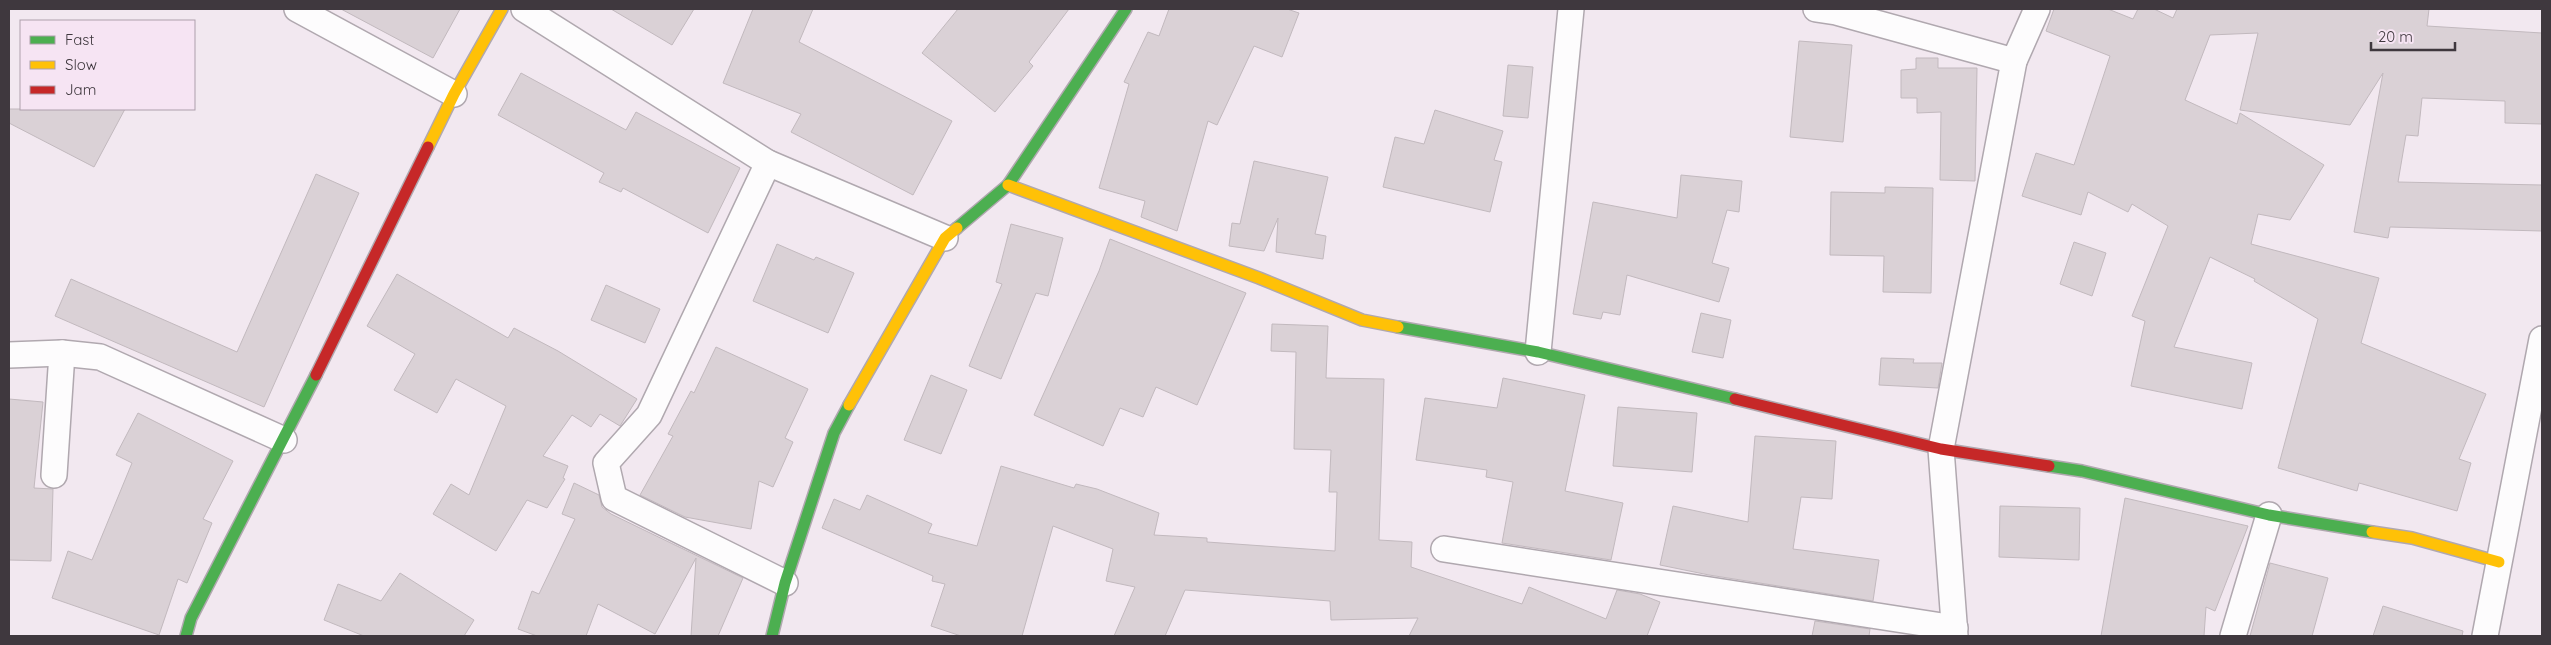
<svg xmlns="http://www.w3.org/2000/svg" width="2551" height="645" font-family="Quicksand,sans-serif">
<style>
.building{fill:#dad1d6;stroke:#c2b9be}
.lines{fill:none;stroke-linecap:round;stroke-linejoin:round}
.street-casing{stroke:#b0a8af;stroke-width:28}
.fast-casing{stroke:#b0a8af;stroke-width:14}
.slow-casing{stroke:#b0a8af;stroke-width:14}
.jam-casing{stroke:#b0a8af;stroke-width:14}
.street{stroke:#fdfcfd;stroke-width:25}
.fast{stroke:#4caf50;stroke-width:11}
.slow{stroke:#ffc107;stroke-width:11}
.jam{stroke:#c62828;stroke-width:11}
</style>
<rect width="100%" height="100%" fill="#f2e8f0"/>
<g class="building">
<path d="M 341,9 L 460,9 L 433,58 Z"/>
<path d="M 611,9 L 694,9 L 672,45 Z"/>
<path d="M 753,9 L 813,9 L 799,42 L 952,121 L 913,195 L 791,132 L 801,114 L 723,83 Z"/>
<path d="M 958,9 L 1069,9 L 1029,62 L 1033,66 L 995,112 L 922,53 Z"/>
<path d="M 1169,9 L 1287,9 L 1299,13 L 1282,57 L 1254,46 L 1217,125 L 1208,121 L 1177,231 L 1141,217 L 1145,201 L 1099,188 L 1129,84 L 1124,82 L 1148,32 L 1159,36 Z"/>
<path d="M 2054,9 L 2108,9 L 2133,19 L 2138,9 L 2154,9 L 2173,18 L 2177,9 L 2429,9 L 2427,26 L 2542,33 L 2542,124 L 2505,123 L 2505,101 L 2422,98 L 2418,136 L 2406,135 L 2398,182 L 2542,185 L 2542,231 L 2390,227 L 2388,238 L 2354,232 L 2383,73 L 2350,125 L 2240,110 L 2258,33 L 2210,35 L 2185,100 L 2237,124 L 2240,113 L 2324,165 L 2290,220 L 2258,214 L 2251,244 L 2379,278 L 2361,343 L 2486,394 L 2459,459 L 2471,463 L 2457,511 L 2359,483 L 2357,491 L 2278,468 L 2318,319 L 2254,281 L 2255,279 L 2210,257 L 2174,347 L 2252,363 L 2242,409 L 2131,386 L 2145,321 L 2132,316 L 2168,226 L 2132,204 L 2128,212 L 2088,192 L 2081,215 L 2022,196 L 2036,153 L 2074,165 L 2110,56 L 2046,31 Z"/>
<path d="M 1799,41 L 1852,45 L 1843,142 L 1790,137 Z"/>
<path d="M 1916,58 L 1938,58 L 1938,68 L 1977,68 L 1975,181 L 1940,180 L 1941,112 L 1917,113 L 1917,98 L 1901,98 L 1901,70 L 1916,69 Z"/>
<path d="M 1508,65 L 1533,67 L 1528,118 L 1503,116 Z"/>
<path d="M 521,73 L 626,130 L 636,112 L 740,168 L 708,233 L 623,188 L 621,192 L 599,182 L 604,173 L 498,115 Z"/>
<path d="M 9,109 L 125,109 L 94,167 L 9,123 Z"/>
<path d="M 1435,110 L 1503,131 L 1494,160 L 1502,162 L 1490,212 L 1383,187 L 1395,137 L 1424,144 Z"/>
<path d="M 1254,161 L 1328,177 L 1315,234 L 1326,236 L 1323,259 L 1276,252 L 1278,218 L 1264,251 L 1229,246 L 1232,223 L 1240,224 Z"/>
<path d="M 316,174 L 359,193 L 264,407 L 55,316 L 71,279 L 237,352 Z"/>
<path d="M 1681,175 L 1742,181 L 1739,212 L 1727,210 L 1712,263 L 1729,268 L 1719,302 L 1627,275 L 1620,315 L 1603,312 L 1601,319 L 1573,314 L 1593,202 L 1677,218 Z"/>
<path d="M 1885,187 L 1933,188 L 1931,293 L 1883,292 L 1884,256 L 1830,255 L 1831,192 L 1885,193 Z"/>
<path d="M 1011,224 L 1063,238 L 1048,296 L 1036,293 L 1001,379 L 969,366 L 1002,284 L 996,282 Z"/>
<path d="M 1110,239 L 1246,293 L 1197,405 L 1156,387 L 1143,417 L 1120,408 L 1103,446 L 1034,415 L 1099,271 Z"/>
<path d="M 2074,242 L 2106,253 L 2092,296 L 2060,284 Z"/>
<path d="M 777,244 L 814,260 L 816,257 L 854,273 L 828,333 L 753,301 Z"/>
<path d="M 397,274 L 508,338 L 514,328 L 558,351 L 637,399 L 620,426 L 600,414 L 591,427 L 572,415 L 543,456 L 568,466 L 563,478 L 565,479 L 547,508 L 527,500 L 496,551 L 433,514 L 451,484 L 469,495 L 506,406 L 456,379 L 437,413 L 394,390 L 415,354 L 367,326 Z"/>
<path d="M 606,285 L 660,309 L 645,343 L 591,320 Z"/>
<path d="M 1701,313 L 1731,320 L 1723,358 L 1692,352 Z"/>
<path d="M 1272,324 L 1328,326 L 1326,378 L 1384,379 L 1379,540 L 1412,542 L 1411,567 L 1522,604 L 1529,587 L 1606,619 L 1617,590 L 1640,594 L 1660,602 L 1647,636 L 1409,636 L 1418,618 L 1331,620 L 1330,601 L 1185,590 L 1165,636 L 1114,636 L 1135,587 L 1106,581 L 1113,549 L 1053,526 L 1022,636 L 961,636 L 931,626 L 945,584 L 932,581 L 933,576 L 822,528 L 834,499 L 860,510 L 867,495 L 932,524 L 928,533 L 977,546 L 1001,466 L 1074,488 L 1076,484 L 1097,489 L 1159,513 L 1154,535 L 1207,538 L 1207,542 L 1335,551 L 1337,492 L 1329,492 L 1331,450 L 1294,449 L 1296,352 L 1271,351 Z"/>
<path d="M 716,347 L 808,389 L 785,438 L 793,442 L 773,487 L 759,481 L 751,529 L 685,517 L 640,495 L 673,436 L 668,434 L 691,391 L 694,393 Z"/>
<path d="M 1881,358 L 1914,359 L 1913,363 L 1942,363 L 1938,388 L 1879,385 Z"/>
<path d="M 931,375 L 967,390 L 941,454 L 904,440 Z"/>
<path d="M 1503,378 L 1585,395 L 1565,491 L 1623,503 L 1611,560 L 1502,543 L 1513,482 L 1486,477 L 1487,470 L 1416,460 L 1425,398 L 1497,408 Z"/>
<path d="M 9,399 L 43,402 L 34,488 L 53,489 L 51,561 L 9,560 Z"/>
<path d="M 1618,407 L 1697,413 L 1692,472 L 1613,466 Z"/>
<path d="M 138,413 L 233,461 L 203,519 L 212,523 L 187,583 L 178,579 L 159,635 L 52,598 L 68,551 L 92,560 L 132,463 L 116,455 Z"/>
<path d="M 1755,436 L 1836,441 L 1832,499 L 1801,497 L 1793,549 L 1879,560 L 1873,601 L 1709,575 L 1660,565 L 1673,506 L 1748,522 Z"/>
<path d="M 574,483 L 599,495 L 602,507 L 611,514 L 743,578 L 718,636 L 691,636 L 696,558 L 655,634 L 598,604 L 586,636 L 537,636 L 518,629 L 532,591 L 539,594 L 575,519 L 562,514 Z"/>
<path d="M 2125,498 L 2248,526 L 2215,611 L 2206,607 L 2204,636 L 2101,636 Z"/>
<path d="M 2000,506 L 2080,508 L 2079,560 L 1999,557 Z"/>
<path d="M 2270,563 L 2328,578 L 2312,636 L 2250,636 Z"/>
<path d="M 400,573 L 474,620 L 464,636 L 364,636 L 324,620 L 338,584 L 381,601 Z"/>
<path d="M 2383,606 L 2463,631 L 2462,636 L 2373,636 Z"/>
<path d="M 1815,621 L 1870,629 L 1869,636 L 1812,636 Z"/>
</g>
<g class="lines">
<defs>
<g id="street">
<path d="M 297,9 L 454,94"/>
<path d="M 524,9 L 768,163 L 945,238"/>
<path d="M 1816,9 L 1836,12 L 2014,61"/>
<path d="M 768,163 L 649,415 L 606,463 L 614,498 L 785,583"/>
<path d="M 1538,352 L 1571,9"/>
<path d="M 9,355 L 62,353 L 100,357 L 284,440"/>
<path d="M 54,475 L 62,353"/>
<path d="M 1444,549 L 1955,628"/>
<path d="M 1955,636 L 1941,449 L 2014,61 L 2037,9"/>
<path d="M 2233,636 L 2269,515"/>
<path d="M 2485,636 L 2542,339"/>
</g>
<g id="fast">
<path d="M 957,228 L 1008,185 L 1126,9"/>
<path d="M 1398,327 L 1538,352 L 1735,399"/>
<path d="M 2049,466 L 2082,471 L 2269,515 L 2372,532"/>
<path d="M 186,636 L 191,618 L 316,375"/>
<path d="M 772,636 L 785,583 L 834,433 L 849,405"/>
</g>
<g id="slow">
<path d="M 428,147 L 454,94 L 502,9"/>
<path d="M 1008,185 L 1259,278 L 1362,320 L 1398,327"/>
<path d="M 849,405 L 945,238 L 957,228"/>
<path d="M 2372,532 L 2412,538 L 2499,562"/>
</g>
<g id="jam">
<path d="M 316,375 L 428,147"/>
<path d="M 1735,399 L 1941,449 L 2049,466"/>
</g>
</defs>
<use href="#street" class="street-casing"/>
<use href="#fast" class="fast-casing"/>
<use href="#slow" class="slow-casing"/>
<use href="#jam" class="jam-casing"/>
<use href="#street" class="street"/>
<use href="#fast" class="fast"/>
<use href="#slow" class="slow"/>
<use href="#jam" class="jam"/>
</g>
<rect width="2551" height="645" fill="none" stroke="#3f383e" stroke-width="20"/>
<rect x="20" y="20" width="175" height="90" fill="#f6e4f3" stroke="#ad9fab"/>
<rect x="30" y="36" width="25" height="8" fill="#4caf50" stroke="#ad9fab"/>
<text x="65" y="45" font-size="15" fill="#3f383e">Fast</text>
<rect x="30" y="61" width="25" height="8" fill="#ffc107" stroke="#ad9fab"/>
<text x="65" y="70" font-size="15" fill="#3f383e">Slow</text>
<rect x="30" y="86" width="25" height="8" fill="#c62828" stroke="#ad9fab"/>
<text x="65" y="95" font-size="15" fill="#3f383e">Jam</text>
<path d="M2371 42v8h84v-8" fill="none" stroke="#3f383e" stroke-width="2.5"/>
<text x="2378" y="42" font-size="15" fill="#3f383e" stroke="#f6e4f3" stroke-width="4" paint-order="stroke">20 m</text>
</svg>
